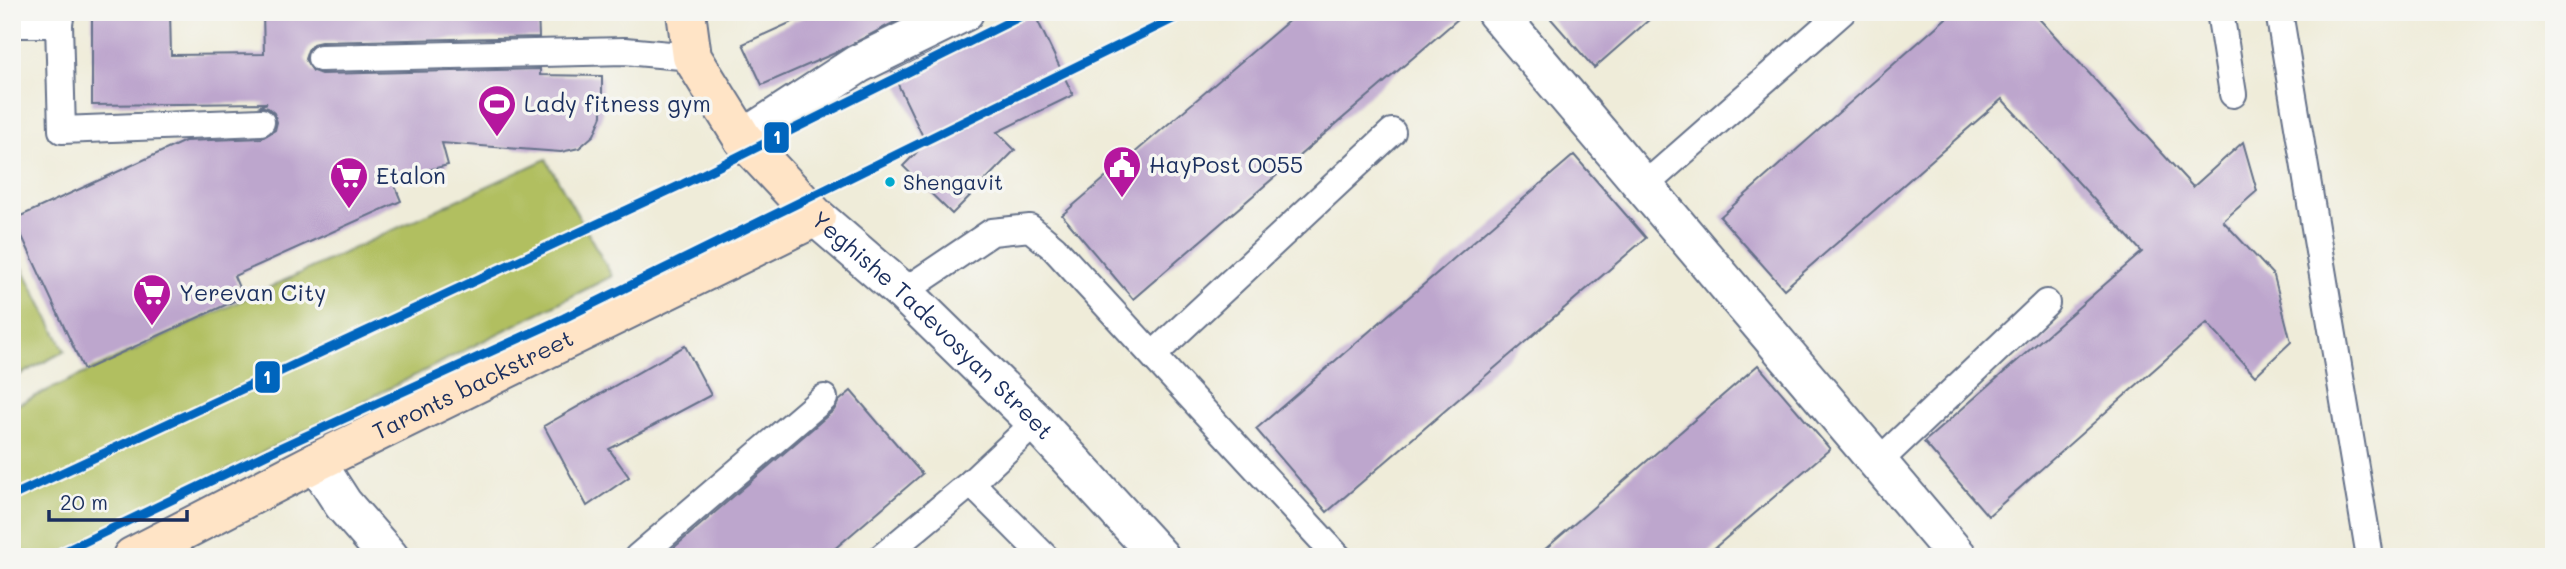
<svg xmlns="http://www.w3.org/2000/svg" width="2566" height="569" font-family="Mali,sans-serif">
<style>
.green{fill:#b1bf61;stroke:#667760;stroke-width:2}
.building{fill:#bda6cd}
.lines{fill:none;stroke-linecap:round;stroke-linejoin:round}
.lane-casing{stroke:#657189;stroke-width:30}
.street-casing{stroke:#657189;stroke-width:42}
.secondary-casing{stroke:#657189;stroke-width:42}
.lane{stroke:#fff;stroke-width:26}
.street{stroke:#fff;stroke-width:38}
.secondary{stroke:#ffe4c6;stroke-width:38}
.metro-1-casing{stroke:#f6f6f2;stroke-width:14}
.metro-1{stroke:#0065bd;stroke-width:9}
.bus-dot{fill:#00a9ce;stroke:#f6f6f2;stroke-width:2.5}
.labels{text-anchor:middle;stroke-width:7;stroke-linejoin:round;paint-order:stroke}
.bus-label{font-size:21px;fill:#1b2f5e;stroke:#f6f6f2;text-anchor:start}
.poi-label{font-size:23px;fill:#1b2f5e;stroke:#f6f6f2;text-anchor:start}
.street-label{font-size:23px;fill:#1b2f5e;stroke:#f6f6f2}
.line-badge{stroke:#f6f6f2;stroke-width:2.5}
.badge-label{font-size:19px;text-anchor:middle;font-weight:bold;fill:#fff}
</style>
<rect width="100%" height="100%" fill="#f6f6f2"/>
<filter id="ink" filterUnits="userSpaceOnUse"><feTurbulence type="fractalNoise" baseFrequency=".0143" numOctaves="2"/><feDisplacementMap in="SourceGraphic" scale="14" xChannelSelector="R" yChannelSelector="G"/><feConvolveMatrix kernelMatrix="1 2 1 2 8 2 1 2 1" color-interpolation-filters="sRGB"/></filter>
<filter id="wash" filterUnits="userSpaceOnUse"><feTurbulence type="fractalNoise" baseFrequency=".00686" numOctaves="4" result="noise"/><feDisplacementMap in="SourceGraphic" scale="28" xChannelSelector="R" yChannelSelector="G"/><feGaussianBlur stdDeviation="1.57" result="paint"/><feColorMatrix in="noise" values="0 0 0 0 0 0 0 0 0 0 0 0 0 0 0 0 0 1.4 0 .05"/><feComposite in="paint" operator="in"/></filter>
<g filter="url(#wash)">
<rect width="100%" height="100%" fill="#efecd9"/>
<g class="green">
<path d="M 546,159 L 612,276 L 55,557 L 12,557 L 12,407 Z"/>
<path d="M 12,247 L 65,351 L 12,379 Z"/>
</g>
<g id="blocks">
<g class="building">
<path d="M 92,12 L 170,12 L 171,55 L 264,54 L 263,12 L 538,12 L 539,37 L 321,42 L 313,44 L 308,50 L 305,59 L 313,71 L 321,74 L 540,69 L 540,75 L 602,76 L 602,116 L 594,135 L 579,148 L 561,152 L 442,143 L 448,165 L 392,179 L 401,201 L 234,276 L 243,297 L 84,370 L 14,219 L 185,141 L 262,138 L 275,130 L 277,122 L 274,113 L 268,108 L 260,106 L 267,103 L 92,105 Z"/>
<path d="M 814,12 L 914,12 L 835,53 L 762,85 L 743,44 Z"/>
<path d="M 1299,12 L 1466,12 L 1133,299 L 1062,215 Z"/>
<path d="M 1545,12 L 1658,12 L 1594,68 Z"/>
<path d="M 1953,12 L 2033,12 L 2193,187 L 2243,142 L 2257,191 L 2223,221 L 2274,276 L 2291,342 L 2255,376 L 2207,323 L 1988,516 L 1924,442 L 2142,252 L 2002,99 L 1784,289 L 1720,217 Z"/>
<path d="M 1034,13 L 1073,95 L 997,132 L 1015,150 L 952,214 L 903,166 L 926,143 L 892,72 L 939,49 L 943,57 Z"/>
<path d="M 1574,155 L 1646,238 L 1327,512 L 1256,429 Z"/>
<path d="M 685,346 L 711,395 L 609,449 L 629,477 L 587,506 L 544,426 Z"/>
<path d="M 1758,365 L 1830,449 L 1704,557 L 1536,557 Z"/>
<path d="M 851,391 L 922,474 L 825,557 L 663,557 L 834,410 L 839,401 Z"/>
</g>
</g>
</g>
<g filter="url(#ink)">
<use href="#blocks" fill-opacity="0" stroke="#657189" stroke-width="2"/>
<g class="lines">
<defs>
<g id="lane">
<path d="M 61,12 L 59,24 L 62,130 L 261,122"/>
<path d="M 2220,12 L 2233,94"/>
<path d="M 2279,12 L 2370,557"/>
<path d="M 12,24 L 59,24"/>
<path d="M 321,58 L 625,51 L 692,57"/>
<path d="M 1644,186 L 1842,12"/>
<path d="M 903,292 L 992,232 L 1030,228 L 1054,248 L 1338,557"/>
<path d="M 1153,355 L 1392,132"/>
<path d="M 1878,462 L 2046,303"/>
<path d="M 971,483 L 1045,557"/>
<path d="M 638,557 L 824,398"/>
<path d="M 882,557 L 971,483 L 1036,422"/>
</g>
<g id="street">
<path d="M 1496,12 L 1958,557"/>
<path d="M 743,139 L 858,64 L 964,12"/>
<path id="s1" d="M 816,217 L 903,292 L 1036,422 L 1160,557"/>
<path d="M 316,462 L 343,504 L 389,557"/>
</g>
<g id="secondary">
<path id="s2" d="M 132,557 L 316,462 L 816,217 L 743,139 L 692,57 L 686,12"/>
</g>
</defs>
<use href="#lane" class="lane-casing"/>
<use href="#street" class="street-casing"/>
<use href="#secondary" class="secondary-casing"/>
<use href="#lane" class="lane"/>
<use href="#street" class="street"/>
<use href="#secondary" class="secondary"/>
<defs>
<g id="metro-1">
<path d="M 12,496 L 683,184 L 1029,12"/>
<path d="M 53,557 L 275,450 L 564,318 L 1187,12"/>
</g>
</defs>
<use href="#metro-1" class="metro-1-casing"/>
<use href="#metro-1" class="metro-1"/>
</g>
</g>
<defs>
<symbol id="stadium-pin" viewBox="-11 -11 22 30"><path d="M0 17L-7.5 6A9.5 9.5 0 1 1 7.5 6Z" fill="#b5179e" stroke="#f6f6f2"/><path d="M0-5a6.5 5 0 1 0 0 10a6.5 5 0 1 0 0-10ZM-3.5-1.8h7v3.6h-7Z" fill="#fff"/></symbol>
<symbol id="civic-pin" viewBox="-11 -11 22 30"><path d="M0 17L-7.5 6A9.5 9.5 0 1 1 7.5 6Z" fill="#b5179e" stroke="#f6f6f2"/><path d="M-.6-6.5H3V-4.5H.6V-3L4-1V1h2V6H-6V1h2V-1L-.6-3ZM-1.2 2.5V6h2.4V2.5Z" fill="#fff"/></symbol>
<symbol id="supermarket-pin" viewBox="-11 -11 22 30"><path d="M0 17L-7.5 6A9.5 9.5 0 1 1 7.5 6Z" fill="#b5179e" stroke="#f6f6f2"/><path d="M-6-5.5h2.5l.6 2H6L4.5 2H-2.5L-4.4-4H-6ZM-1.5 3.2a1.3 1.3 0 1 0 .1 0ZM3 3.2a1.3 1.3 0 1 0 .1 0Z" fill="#fff"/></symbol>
</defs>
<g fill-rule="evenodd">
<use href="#stadium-pin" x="475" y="82" width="44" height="60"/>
<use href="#civic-pin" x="1100" y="143" width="44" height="60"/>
<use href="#supermarket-pin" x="327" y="154" width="44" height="60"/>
<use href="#supermarket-pin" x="130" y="271" width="44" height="60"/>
</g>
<circle class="bus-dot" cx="890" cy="182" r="6"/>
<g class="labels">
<g class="bus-label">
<text x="903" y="190">Shengavit</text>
</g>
<g class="poi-label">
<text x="524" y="112">Lady fitness gym</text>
<text x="1149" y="173">HayPost 0055</text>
<text x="376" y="184">Etalon</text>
<text x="179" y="301">Yerevan City</text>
</g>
<g class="street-label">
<text dy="8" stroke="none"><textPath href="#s1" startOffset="159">Yeghishe Tadevosyan Street</textPath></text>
<text dy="8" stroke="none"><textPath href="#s2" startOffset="382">Taronts backstreet</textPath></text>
</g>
</g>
<g class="line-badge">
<rect x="763" y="121" width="27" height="33" rx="7" fill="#0065bd"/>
<rect x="254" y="360" width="27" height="34" rx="7" fill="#0065bd"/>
</g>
<g class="badge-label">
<text x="777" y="144">1</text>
<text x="267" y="384">1</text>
</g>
<rect width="2566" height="569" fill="none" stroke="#f6f6f2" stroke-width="42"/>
<path d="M49 510v10h138v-10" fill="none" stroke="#1b2f5e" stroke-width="3.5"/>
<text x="60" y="510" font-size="21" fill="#1b2f5e" stroke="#f6f6f2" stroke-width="5" paint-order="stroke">20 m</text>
</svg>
